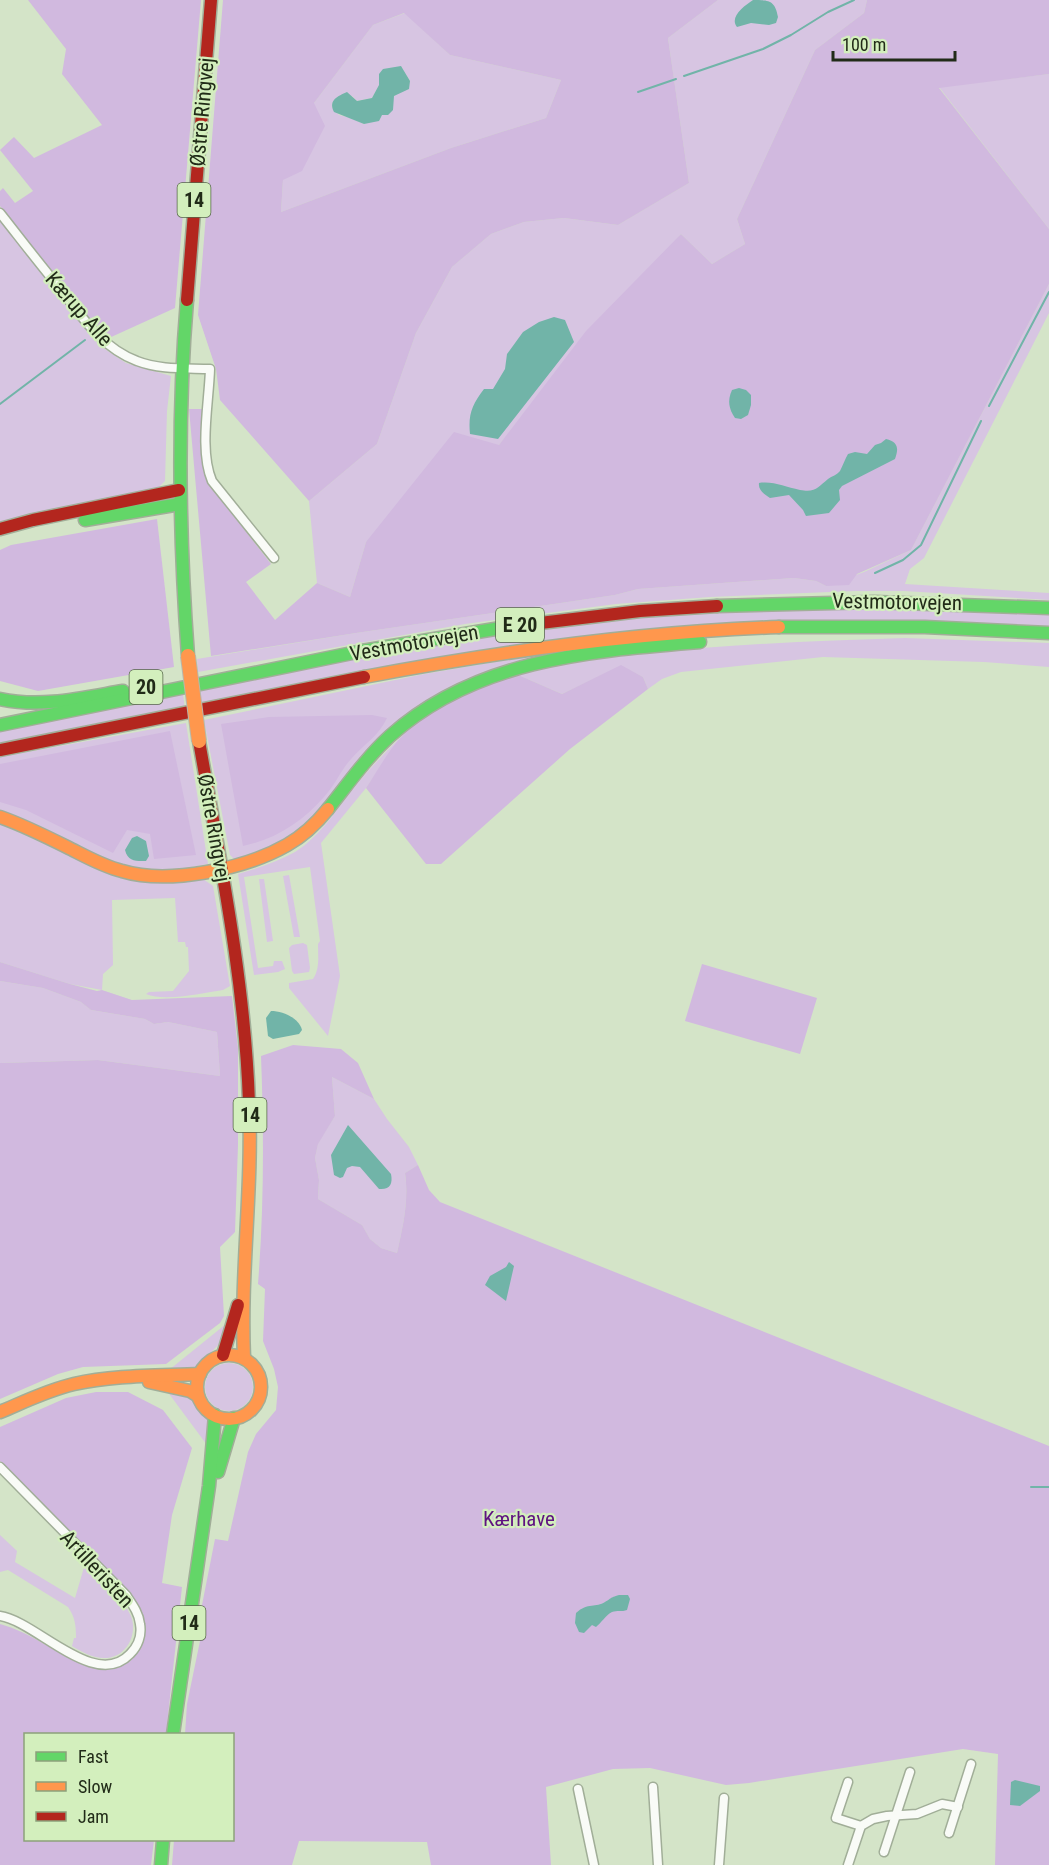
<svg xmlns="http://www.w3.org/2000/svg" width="1049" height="1865" font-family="'Roboto Condensed',sans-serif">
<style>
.green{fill:#d7c5e2;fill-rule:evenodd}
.forest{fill:#d1b9df;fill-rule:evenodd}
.water{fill:#71b4a8}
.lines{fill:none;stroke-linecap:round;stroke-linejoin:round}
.stream{stroke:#71b4a8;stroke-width:2}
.street-casing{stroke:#a1ae98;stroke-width:11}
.fast-casing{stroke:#a1ae98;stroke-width:15}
.slow-casing{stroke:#a1ae98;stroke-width:15}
.jam-casing{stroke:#a1ae98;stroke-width:15}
.street{stroke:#f9fbf7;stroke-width:8}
.fast{stroke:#63d668;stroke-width:12}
.slow{stroke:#ff974d;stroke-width:12}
.jam{stroke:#b3261e;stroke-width:12}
.slow-bridge-casing{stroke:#b8b7ab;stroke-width:16;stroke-linecap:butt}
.slow-bridge{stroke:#ff974d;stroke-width:14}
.labels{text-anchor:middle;stroke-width:4.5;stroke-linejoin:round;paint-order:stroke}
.shield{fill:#d3efbd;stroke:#56664a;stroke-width:1.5}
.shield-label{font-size:20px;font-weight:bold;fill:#212b18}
.street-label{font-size:21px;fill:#212b18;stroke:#d3efbd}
.park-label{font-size:21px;fill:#5f1381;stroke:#d3efbd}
</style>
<rect width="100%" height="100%" fill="#d4e4c8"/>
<g class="green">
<path d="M 718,0 L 867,0 L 864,13 L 815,50 L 737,219 L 745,244 L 712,264 L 681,234 L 498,446 L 366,542 L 350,597 L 317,583 L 309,501 L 377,444 L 416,333 L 452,267 L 491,234 L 524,222 L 564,218 L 618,225 L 689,183 L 668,38 Z"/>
<path d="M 405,13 L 450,55 L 561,80 L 546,118 L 451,148 L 281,212 L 283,180 L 314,103 L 373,25 ZM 401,67 L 410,81 L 394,96 L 382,115 L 364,124 L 352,118 L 339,115 L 332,107 L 333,102 L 352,96 L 357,101 L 372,98 L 380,85 Z"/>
<path d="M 1049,74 L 1049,229 L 939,87 Z"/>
<path d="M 0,216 L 68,302 L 86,329 L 105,349 L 126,363 L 171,376 L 167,411 L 165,481 L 157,489 L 0,523 Z"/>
<path d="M 1049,284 L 1049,313 L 924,558 L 910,569 L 905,584 L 1049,593 L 1049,600 L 904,591 L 855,591 L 710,597 L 616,604 L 465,624 L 198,672 L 197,659 L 356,633 L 615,595 L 638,589 L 794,578 L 816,581 L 826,586 L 864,572 L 911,550 Z"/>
<path d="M 822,606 L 1049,613 L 1049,628 L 720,624 L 202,705 L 200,691 L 364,657 L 468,638 L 642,615 Z"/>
<path d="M 905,638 L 1049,643 L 1049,667 L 984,662 L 823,657 L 681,672 L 662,679 L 648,689 L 643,677 L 621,666 L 562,694 L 516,674 C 557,664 597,659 639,654 C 728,644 816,641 905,638 Z"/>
<path d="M 537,655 L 449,689 L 324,809 L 281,846 L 234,859 L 230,855 L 204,720 L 424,674 Z"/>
<path d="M 183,694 L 185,709 L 0,745 L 0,730 Z"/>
<path d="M 186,723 L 208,864 L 165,872 L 119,866 L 0,813 L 0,757 Z"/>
<path d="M 402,736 L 366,788 L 321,843 L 340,976 L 328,1036 L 289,988 L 289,983 L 313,979 C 320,969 318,956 318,944 L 320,941 L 310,867 L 244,877 L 258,968 L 273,966 L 274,961 L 282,961 L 285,969 L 278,972 L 254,975 L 238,874 C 258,868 277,862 295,852 C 321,836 338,807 357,784 C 371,767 386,751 402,736 Z"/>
<path d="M 0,824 L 66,853 L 91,867 L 203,879 L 213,886 L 230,986 L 223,990 C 202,993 165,1002 146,994 L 149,992 L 173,991 L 189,971 L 188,947 L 186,947 L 185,942 L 178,942 L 175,898 L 112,900 L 113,965 L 103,974 L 102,990 L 70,984 L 0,962 Z"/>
<path d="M 289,875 L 300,937 L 294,937 L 283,876 Z"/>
<path d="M 259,879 L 264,879 L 273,941 L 267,942 Z"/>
<path d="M 303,943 L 307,945 L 310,968 L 309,972 L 294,974 L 292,971 L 289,948 L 292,945 Z"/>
<path d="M 0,981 L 43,988 L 81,1002 L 91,1010 L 145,1019 L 154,1024 L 168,1022 L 217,1032 L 220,1076 L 98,1060 L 0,1063 Z"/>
<path d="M 332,1077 L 374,1099 L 387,1119 L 409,1147 L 418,1165 L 405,1173 C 409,1201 403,1226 397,1253 L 381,1248 L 370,1239 L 362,1225 L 318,1199 L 319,1180 L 315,1158 L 318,1143 L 335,1116 Z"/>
<path d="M 226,1324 L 220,1343 L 196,1368 L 192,1371 L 169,1370 Z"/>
<circle cx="229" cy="1387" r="24"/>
<path d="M 167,1391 C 188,1393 186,1392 199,1409 C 202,1413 207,1416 209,1420 C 211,1426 208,1438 207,1445 Z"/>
<path d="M 0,1535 L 17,1551 L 15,1562 L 75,1598 L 85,1564 C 101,1579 122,1596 131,1616 C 138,1634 127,1656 107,1658 C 94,1659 82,1652 72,1646 L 74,1638 L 76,1638 C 76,1625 75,1617 68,1607 L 8,1570 L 0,1572 Z"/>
</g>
<g class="forest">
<path d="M 28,0 L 201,0 L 175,308 L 109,338 L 95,325 L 0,206 L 0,191 L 3,188 L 15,203 L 33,191 L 0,150 L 14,137 L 34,158 L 102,125 L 62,74 L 66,49 Z"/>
<path d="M 223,0 L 718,0 L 668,38 L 689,183 L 618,225 L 564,218 L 524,222 L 491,234 L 452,267 L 416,333 L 377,444 L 309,501 L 220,400 L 216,369 L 198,315 ZM 404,13 L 450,55 L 561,80 L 546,118 L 451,148 L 281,212 L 283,180 L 302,171 L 325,126 L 314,103 L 373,25 Z"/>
<path d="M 867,0 L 1049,0 L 1049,74 L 939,88 L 1049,229 L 1049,284 L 911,550 L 857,574 L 849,585 L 826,586 L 816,581 L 794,578 L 638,589 L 615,595 L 356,633 L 211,656 L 189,409 L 202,409 L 206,480 L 271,564 L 246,582 L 275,620 L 317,583 L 350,597 L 366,542 L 454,432 L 499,445 L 586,331 L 681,234 L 712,264 L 745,244 L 737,219 L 815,50 L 864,13 Z"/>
<path d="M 157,519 L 174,667 L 38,691 L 0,681 L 0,550 L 11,545 Z"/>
<path d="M 621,665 L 643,677 L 648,689 L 570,749 L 441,864 L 426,864 L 366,788 C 377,772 389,749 403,735 C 434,704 476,688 516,674 L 562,694 Z"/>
<path d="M 372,715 L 387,718 C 379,736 363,745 351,759 C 341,770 335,785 324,797 C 302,822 276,839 243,846 L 221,724 L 269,717 Z"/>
<path d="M 170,731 L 196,855 L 154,859 L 150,834 L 127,830 L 113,853 L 26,810 L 0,802 L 0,764 Z"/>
<path d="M 0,962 L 70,984 L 97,991 L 102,990 L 132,1000 L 232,996 L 238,1048 L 238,1145 L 235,1232 L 220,1247 L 224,1316 L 220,1323 L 166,1364 L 83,1367 L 58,1374 L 0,1399 L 0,1063 L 98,1060 L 220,1076 L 217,1032 L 168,1022 L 154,1024 L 145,1019 L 91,1010 L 81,1002 L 43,988 L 0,981 Z"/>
<path d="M 702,964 L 817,998 L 800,1054 L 685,1021 Z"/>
<path d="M 293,1045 L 341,1049 L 358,1063 L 374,1099 L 332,1077 L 335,1116 L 318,1144 L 315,1158 L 319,1180 L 318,1199 L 362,1225 L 370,1239 L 381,1248 L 397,1253 C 403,1226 409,1201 405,1173 L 418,1165 L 429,1190 L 440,1202 L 1049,1446 L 1049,1865 L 995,1865 L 998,1754 L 963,1749 L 749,1783 L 726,1785 L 650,1768 L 613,1769 L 546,1787 L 551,1865 L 431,1865 L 427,1842 L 299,1841 L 292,1865 L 172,1865 L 174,1840 L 232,1840 L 232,1734 L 185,1734 L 187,1704 L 200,1641 L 202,1605 L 215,1539 L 228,1541 L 248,1452 L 256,1434 L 276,1410 L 278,1387 L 274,1369 L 263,1341 L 265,1289 L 258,1284 C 264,1206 264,1134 261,1056 Z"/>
<path d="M 96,1392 L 128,1392 L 163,1410 L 192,1448 L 172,1515 L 162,1583 L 182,1587 L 166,1734 L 26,1734 L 26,1840 L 154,1840 L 151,1865 L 0,1865 L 0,1624 C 30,1632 55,1653 84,1664 C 88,1665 93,1668 97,1669 C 114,1672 132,1664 140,1649 C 152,1627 139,1606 126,1589 L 0,1461 L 0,1427 L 66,1398 Z"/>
</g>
<g class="water">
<path d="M 753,0 C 769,0 775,0 778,17 L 776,23 L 769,25 L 751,23 L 737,27 C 729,17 744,6 753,0 Z"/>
<path d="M 401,66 L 410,81 L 409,89 L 394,96 L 393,110 L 388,115 L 382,115 L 379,121 L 364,124 L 334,112 C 328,100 338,96 347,92 L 357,101 L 372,98 L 379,85 L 379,74 L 383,69 Z"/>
<path d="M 554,317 L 565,320 L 574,342 L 498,439 L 470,434 C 468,414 472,405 484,389 L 493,389 L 505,369 L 507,354 L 523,332 L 539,322 Z"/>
<path d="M 739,388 L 746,390 L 751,395 L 751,405 L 748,415 L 741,419 L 735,418 C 729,409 727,401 732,390 Z"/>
<path d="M 886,439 C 898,442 899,448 895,459 L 842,486 L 839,490 L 840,500 L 829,513 L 806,516 L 803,510 L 789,495 L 770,498 C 764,494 758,490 759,483 C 774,481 785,487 800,490 C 816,493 818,487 828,479 C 832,476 837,475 840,471 C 843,465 845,459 848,454 L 855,452 L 867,454 L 875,445 L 881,443 Z"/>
<path d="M 137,836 L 146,841 L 149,856 L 146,861 C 136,861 128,862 125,850 L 132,838 Z"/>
<path d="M 271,1011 C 283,1011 299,1018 302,1030 L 299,1034 L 273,1039 L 268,1036 L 266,1018 Z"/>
<path d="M 348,1125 L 391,1174 C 393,1184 390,1190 379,1189 L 360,1167 L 352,1166 L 347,1168 L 343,1177 L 340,1178 L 334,1175 L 331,1155 Z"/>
<path d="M 509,1262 L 514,1266 L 506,1301 L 485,1285 L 490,1276 L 506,1267 Z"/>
<path d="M 619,1595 L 628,1595 L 630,1599 L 627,1610 C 622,1612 617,1610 612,1612 C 606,1615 601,1623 596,1627 L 592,1625 L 584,1633 L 579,1632 L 575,1623 L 576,1613 C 588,1602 596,1608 605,1602 C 612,1598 609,1598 619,1595 Z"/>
<path d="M 1015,1780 L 1040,1786 L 1040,1791 L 1020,1806 L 1010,1805 L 1011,1782 Z"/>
</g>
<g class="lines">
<g class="stream">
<path d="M 684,76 L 763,49 L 791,35 L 828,12 L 854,0"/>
<path d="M 638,92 L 676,79"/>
<path d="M 0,404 L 85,340"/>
<path d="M 989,406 L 1049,292"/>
<path d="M 875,573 L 903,560 L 921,545 L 981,421"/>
<path d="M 1031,1487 L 1049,1487"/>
</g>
<defs>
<g id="street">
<path d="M 0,213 C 19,237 38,262 58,286 C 80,314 101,348 137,361 C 160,370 186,368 210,369 C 209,403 199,450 212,481 L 274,558"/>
<path d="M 0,1467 L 126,1595 C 132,1604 139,1613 140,1624 C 142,1635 138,1646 130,1654 C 95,1691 36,1621 0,1616"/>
<path d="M 848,1782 L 836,1818 L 861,1826"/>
<path d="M 653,1787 L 658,1865"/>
<path d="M 578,1789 L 594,1865"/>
<path d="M 949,1833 L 971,1764"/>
<path d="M 884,1852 L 910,1772"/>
<path d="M 719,1865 L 724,1798"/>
<path d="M 848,1865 L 861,1826 L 873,1819 L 887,1816 L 917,1814 L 942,1804 L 958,1807"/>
</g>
<g id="fast">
<path d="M 187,300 C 177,419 179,536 188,656"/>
<path d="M 85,520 L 180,504"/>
<path d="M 717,606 L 874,602 L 1049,608"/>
<path d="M 779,627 L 925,627 L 1049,633"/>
<path d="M 0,699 C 42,708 82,698 123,691"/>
<path d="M 0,725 L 362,651 L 507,627"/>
<path d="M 328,809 C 348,784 366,758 390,736 C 476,659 591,651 700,642"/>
<path d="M 218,1472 L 234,1418"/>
<path d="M 173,1734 L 209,1486 L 215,1415"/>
<path d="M 161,1865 L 163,1840"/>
</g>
<g id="slow">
<path d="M 364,677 C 502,651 639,632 779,627"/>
<path d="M 0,817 C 23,825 45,836 67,847 C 85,856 102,866 122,871 C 168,885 245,869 287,845 C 303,836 316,824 328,809"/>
<circle cx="229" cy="1387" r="32"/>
<path d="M 244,1358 C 240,1273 253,1188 249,1103"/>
<path d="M 149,1382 L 190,1391 L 198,1396"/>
<path d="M 0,1412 C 24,1402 48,1390 74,1384 C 114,1375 159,1376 200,1374"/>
</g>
<g id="jam">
<path d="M 187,300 L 211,0"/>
<path d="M 0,529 L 33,520 L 179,490"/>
<path d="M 507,627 L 640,611 L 717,606"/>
<path d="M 199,741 C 220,861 245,981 249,1103"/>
<path d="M 0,750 L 364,677"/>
<path d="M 223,1355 L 238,1305"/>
</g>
</defs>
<use href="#street" class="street-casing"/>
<use href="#fast" class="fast-casing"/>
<use href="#slow" class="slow-casing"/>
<use href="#jam" class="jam-casing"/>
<use href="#street" class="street"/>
<use href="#fast" class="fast"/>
<use href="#slow" class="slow"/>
<use href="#jam" class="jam"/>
<defs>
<path id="slow-bridge" d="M 188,656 L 199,741"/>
</defs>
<use href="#slow-bridge" class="slow-bridge-casing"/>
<use href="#slow-bridge" class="slow-bridge"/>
</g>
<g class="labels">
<g class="shield">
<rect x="177.5" y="183" width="33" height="34" rx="4.5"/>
<rect x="496" y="608" width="48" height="34" rx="4.5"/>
<rect x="129.5" y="670" width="33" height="34" rx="4.5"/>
<rect x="233.5" y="1098" width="33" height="34" rx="4.5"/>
<rect x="172.5" y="1606" width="33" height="34" rx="4.5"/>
</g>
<g class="shield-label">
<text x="194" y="207">14</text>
<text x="520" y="632">E 20</text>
<text x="146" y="694">20</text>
<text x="250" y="1122">14</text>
<text x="189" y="1630">14</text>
</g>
<g class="street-label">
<text transform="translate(202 112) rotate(-85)" y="7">Østre Ringvej</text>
<text transform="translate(79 309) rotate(49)" y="7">Kærup Alle</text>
<text transform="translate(897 602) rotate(1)" y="7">Vestmotorvejen</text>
<text transform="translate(414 643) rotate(-10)" y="7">Vestmotorvejen</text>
<text transform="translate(214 828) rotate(80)" y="7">Østre Ringvej</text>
<text transform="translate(97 1569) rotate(47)" y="7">Artilleristen</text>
</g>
<g class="park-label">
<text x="519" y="1526">Kærhave</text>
</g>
</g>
<rect x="24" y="1733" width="210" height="108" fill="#d3efbd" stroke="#8ca17b" stroke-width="1.5"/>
<rect x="36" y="1752" width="30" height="9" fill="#63d668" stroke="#8ca17b" stroke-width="1.5"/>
<text x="78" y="1763" font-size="18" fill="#212b18">Fast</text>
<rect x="36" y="1782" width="30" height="9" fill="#ff974d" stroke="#8ca17b" stroke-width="1.5"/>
<text x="78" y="1793" font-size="18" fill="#212b18">Slow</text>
<rect x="36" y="1812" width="30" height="9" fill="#b3261e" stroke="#8ca17b" stroke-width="1.5"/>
<text x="78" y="1823" font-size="18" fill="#212b18">Jam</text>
<path d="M833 51v9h122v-9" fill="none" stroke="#212b18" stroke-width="3"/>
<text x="842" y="51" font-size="18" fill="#212b18" stroke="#d3efbd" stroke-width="4.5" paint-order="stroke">100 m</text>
</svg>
